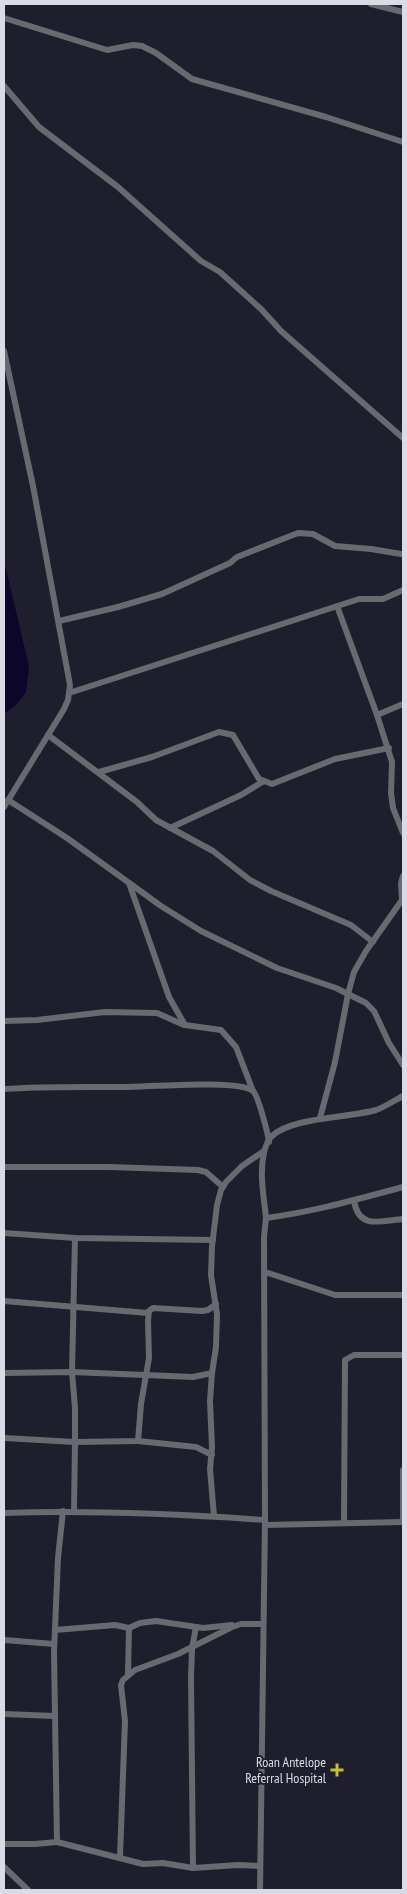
<svg xmlns="http://www.w3.org/2000/svg" width="407" height="1894" font-family="'PT Sans Narrow',sans-serif">
<style>
.water{fill:#0d052a}
.lines{fill:none;stroke-linecap:round;stroke-linejoin:round}
.minor{stroke:#696970;stroke-width:6}
.poi-dot{fill:#c4bd3e;stroke:#1f1e2c;stroke-width:2}
.labels{text-anchor:middle;stroke-width:4;stroke-linejoin:round;paint-order:stroke}
.poi-label{font-size:14px;fill:#dbdbe5;stroke:#1f1e2c;text-anchor:end}
</style>
<rect width="100%" height="100%" fill="#1f1e2c"/>
<path class="water" d="M 4,561 L 29,666 L 26,692 L 16,705 L 4,714 Z"/>
<g class="lines">
<g class="minor">
<path d="M 371,4 L 403,12"/>
<path d="M 4,18 L 107,50 L 133,45 L 142,46 L 156,53 L 192,79 L 326,117 L 403,142"/>
<path d="M 4,86 L 39,127 L 118,187 L 201,261 L 220,272 L 262,310 L 281,331 L 403,438"/>
<path d="M 4,351 L 33,486 L 70,685 L 68,700 L 64,709 L 4,807"/>
<path d="M 337,606 L 377,715"/>
<path d="M 59,621 L 118,607 L 162,594 L 230,563 L 237,557 L 298,533 L 313,534 L 335,546 L 371,549 L 401,554"/>
<path d="M 69,693 L 359,599 L 383,599 L 403,590"/>
<path d="M 403,704 L 377,715 L 392,762 L 391,793 L 393,808 L 403,833"/>
<path d="M 48,735 L 137,802 L 156,820 L 213,851 L 250,880 L 271,891 L 351,925 L 373,942"/>
<path d="M 99,772 L 152,757 L 219,732 L 233,735 L 259,779 L 272,784 L 335,759 L 389,748"/>
<path d="M 8,800 L 67,838 L 161,906 L 201,931 L 277,968 L 336,988 L 366,1003 L 374,1011 L 389,1043 L 403,1065"/>
<path d="M 170,828 L 241,795 L 264,781"/>
<path d="M 129,883 L 169,997 L 185,1025 L 221,1030 L 236,1047 L 253,1091"/>
<path d="M 4,1021 L 37,1020 L 105,1012 L 157,1013 L 184,1025"/>
<path d="M 4,1089 C 44,1086 84,1087 125,1087 C 148,1087 239,1079 253,1091 C 258,1095 268,1134 269,1142"/>
<path d="M 320,1118 L 335,1062 L 348,994 L 354,972 L 366,951 L 402,900 L 401,883 L 403,876"/>
<path d="M 4,1167 L 109,1167 L 198,1170 L 206,1172 L 223,1187"/>
<path d="M 354,1200 C 358,1230 381,1221 403,1219"/>
<path d="M 266,1218 C 264,1197 259,1174 264,1153 C 265,1148 268,1140 272,1136 C 292,1117 349,1118 376,1110 C 385,1107 395,1100 403,1096"/>
<path d="M 4,1233 L 75,1238 L 213,1240"/>
<path d="M 265,1272 L 335,1295 L 403,1295"/>
<path d="M 4,1301 L 148,1313"/>
<path d="M 4,1373 L 72,1372 L 193,1377 L 212,1373"/>
<path d="M 4,1438 L 75,1442 L 75,1408 L 72,1372 L 75,1238"/>
<path d="M 138,1441 L 196,1447 L 212,1455"/>
<path d="M 74,1511 L 75,1442 L 138,1441 L 141,1404 L 149,1358 L 148,1321 L 149,1311 L 153,1308 L 202,1311 L 208,1310 L 216,1304"/>
<path d="M 4,1513 C 91,1510 178,1514 265,1520"/>
<path d="M 214,1516 L 210,1469 L 212,1447 L 210,1401 L 212,1373 L 216,1347 L 217,1314 L 211,1275 L 212,1246 L 217,1205 L 221,1190 L 226,1182 L 242,1166 L 264,1151"/>
<path d="M 403,1522 L 403,1470"/>
<path d="M 344,1523 L 345,1360 L 354,1355 L 403,1355"/>
<path d="M 265,1525 L 403,1522"/>
<path d="M 55,1630 L 115,1625 L 129,1628 L 140,1623 L 156,1621 L 203,1628 L 232,1625"/>
<path d="M 4,1640 L 54,1644"/>
<path d="M 128,1674 L 129,1628"/>
<path d="M 4,1714 L 55,1716"/>
<path d="M 57,1842 L 54,1652 L 58,1558 L 63,1511"/>
<path d="M 4,1844 L 35,1844 L 57,1842 L 143,1864 L 163,1863 L 193,1868 L 238,1865 L 259,1866"/>
<path d="M 120,1857 L 125,1721 L 121,1685 L 123,1680 L 135,1670 L 178,1654 L 232,1627 L 241,1624 L 263,1624"/>
<path d="M 4,1867 L 28,1890"/>
<path d="M 193,1868 L 191,1678 L 192,1648 L 196,1627"/>
<path d="M 260,1890 L 265,1520 L 264,1237 L 266,1218 C 313,1212 358,1199 403,1187"/>
</g>
</g>
<path class="poi-dot" d="M334.5 1762.5h5v5h5v5h-5v5h-5v-5h-5v-5h5z"/>
<g class="labels">
<g class="poi-label">
<text x="326" y="1767">Roan Antelope<tspan x="326" dy="16">Referral Hospital</tspan></text>
</g>
</g>
<rect width="407" height="1894" fill="none" stroke="#dbdbe5" stroke-width="10"/>
</svg>
